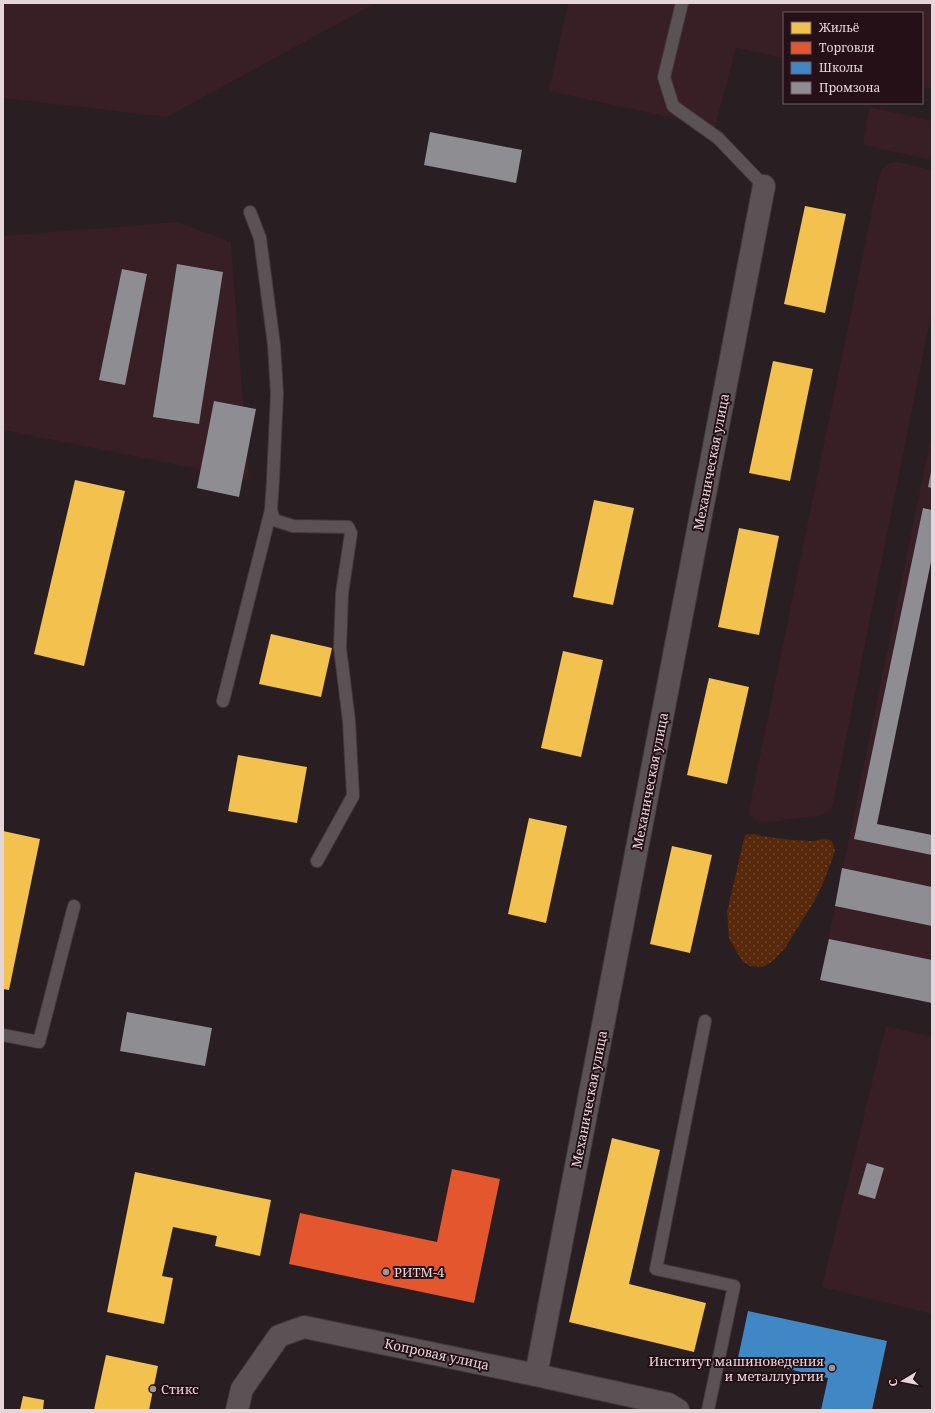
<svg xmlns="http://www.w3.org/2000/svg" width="935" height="1413" font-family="'Noto Serif',serif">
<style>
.built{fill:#381e25}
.grass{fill:url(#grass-dots)}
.homes{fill:#f2c14e}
.shops{fill:#e4572e}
.schools{fill:#3f88c5}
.industry{fill:#8d8d92}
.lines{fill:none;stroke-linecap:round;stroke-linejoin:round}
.service-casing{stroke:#433a3c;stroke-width:14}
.minor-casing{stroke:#433a3c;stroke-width:24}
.service{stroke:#5b5255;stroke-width:12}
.minor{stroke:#5b5255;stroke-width:22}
.poi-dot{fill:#a39699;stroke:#241016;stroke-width:1.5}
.labels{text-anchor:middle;stroke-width:4;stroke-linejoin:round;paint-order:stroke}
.street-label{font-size:13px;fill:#e5d6da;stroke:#241016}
.poi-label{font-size:13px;fill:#e5d6da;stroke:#241016;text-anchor:start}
</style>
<defs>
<pattern id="grass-dots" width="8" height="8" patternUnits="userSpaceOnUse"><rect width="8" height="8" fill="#58280b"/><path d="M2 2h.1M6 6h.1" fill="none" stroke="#70462e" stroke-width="1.8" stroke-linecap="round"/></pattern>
</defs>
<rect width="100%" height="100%" fill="#291e21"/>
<g class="built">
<path d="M 3,3 L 376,3 L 167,117 L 3,98 Z"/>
<path d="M 568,3 L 932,3 L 932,89 L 922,87 L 922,13 L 784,13 L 784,58 L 736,48 L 715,127 L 549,91 Z"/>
<path d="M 869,107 L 932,121 L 932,160 L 863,145 Z"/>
<path d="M 896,162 L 932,170 L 932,310 L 833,804 L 830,810 L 825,815 L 763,823 L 755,820 L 750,815 L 749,810 L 879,176 L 882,169 L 888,164 Z"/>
<path d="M 177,222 L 231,242 L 249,479 L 3,430 L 3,236 Z"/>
<path d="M 932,432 L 932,557 L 877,824 L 932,835 L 932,1003 L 820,980 Z"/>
<path d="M 886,1026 L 932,1037 L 932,1314 L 822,1287 Z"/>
</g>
<path class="grass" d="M 752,834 C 771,838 791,840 810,841 C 819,841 823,837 832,841 L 835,851 L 824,881 L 815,900 L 785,948 L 773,961 L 763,967 L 750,966 L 742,961 L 729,938 L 727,912 L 745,835 Z"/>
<g class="homes">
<path d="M 805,206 L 846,214 L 825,313 L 784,304 Z"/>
<path d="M 773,361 L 813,369 L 790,481 L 749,473 Z"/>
<path d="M 75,480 L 125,491 L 84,666 L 34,654 Z"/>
<path d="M 594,500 L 634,508 L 613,605 L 573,597 Z"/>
<path d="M 739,528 L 779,536 L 759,635 L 718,627 Z"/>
<path d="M 271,634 L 332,648 L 321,697 L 259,684 Z"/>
<path d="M 563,651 L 603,660 L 581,757 L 541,748 Z"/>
<path d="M 709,678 L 749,687 L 727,784 L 687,775 Z"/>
<path d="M 238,755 L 307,767 L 297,823 L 228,811 Z"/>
<path d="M 529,818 L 567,826 L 546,923 L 508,914 Z"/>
<path d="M 3,831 L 40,839 L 9,990 L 3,989 Z"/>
<path d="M 672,846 L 712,855 L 690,953 L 650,944 Z"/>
<path d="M 612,1138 L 660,1150 L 629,1284 L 706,1303 L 694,1352 L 569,1322 Z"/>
<path d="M 135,1172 L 271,1200 L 260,1256 L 215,1246 L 217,1236 L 173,1227 L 162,1276 L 173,1278 L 164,1324 L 107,1312 Z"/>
<path d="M 106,1355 L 158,1366 L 149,1410 L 94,1410 Z"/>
<path d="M 23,1396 L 44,1400 L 43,1410 L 20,1410 Z"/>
</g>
<path class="shops" d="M 452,1169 L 500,1179 L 474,1303 L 289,1264 L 300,1213 L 437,1242 Z"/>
<path class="schools" d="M 748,1311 L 887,1341 L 872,1410 L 821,1410 L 828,1378 L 738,1358 Z"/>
<g class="industry">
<path d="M 430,132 L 522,150 L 516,183 L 424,165 Z"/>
<path d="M 177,264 L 223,272 L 199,424 L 153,417 Z"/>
<path d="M 122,269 L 147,274 L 125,385 L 99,380 Z"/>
<path d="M 214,401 L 256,409 L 239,497 L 197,488 Z"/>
<path d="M 931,472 L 932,472 L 932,488 L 928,487 Z"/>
<path d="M 923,508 L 932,510 L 932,557 L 877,824 L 932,835 L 932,855 L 854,839 Z"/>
<path d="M 842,868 L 932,887 L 932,926 L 835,906 Z"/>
<path d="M 829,939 L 932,960 L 932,1003 L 820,980 Z"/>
<path d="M 127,1012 L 212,1028 L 205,1066 L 120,1051 Z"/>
<path d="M 867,1163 L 884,1168 L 875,1199 L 858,1194 Z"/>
</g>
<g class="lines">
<defs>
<g id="service">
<path d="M 682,3 L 664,77 L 673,106 L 718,138 L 764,186"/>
<path d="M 250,212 L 260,238 L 274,345 L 277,394 L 273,479 L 271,510 L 274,520 L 293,526 L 348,527 L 351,533 L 342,593 L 340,648 L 349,721 L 353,796 L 317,861"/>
<path d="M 223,701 L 271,510"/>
<path d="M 705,1021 L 656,1269 L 734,1286 L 708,1410"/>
<path d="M 3,1035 L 39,1042 L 74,906"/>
</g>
<g id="minor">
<path d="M 536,1375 L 764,186"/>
<path d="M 237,1410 L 242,1389 L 279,1336 L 304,1327 L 536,1375 L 668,1404 L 678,1410"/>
</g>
</defs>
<use href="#service" class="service-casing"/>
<use href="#minor" class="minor-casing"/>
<use href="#service" class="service"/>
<use href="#minor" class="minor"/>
</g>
<g class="poi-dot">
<circle cx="386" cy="1272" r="4"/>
<circle cx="832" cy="1368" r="4"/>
<circle cx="153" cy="1389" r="4"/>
</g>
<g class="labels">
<g class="street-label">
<text transform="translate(711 462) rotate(-79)" y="5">Механическая улица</text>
<text transform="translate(650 781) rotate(-79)" y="5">Механическая улица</text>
<text transform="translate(589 1099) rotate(-79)" y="5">Механическая улица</text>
<text transform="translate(437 1354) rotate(12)" y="5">Копровая улица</text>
</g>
<g class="poi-label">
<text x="394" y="1277">РИТМ-4</text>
<text x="824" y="1366" text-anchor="end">Институт машиноведения<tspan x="824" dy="15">и металлургии</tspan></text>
<text x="161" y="1394">Стикс</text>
</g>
</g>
<rect width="935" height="1413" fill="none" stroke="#e5d6da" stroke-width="8"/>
<rect x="783" y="12" width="140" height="92" fill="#241016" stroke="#715f64"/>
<rect x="791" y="22" width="20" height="12" fill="#f2c14e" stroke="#715f64"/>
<text x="819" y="32" font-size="12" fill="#e5d6da">Жильё</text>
<rect x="791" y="42" width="20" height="12" fill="#e4572e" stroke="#715f64"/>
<text x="819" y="52" font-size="12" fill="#e5d6da">Торговля</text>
<rect x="791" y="62" width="20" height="12" fill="#3f88c5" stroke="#715f64"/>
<text x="819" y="72" font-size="12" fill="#e5d6da">Школы</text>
<rect x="791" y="82" width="20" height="12" fill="#8d8d92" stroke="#715f64"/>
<text x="819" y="92" font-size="12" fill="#e5d6da">Промзона</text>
<g transform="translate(903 1381) rotate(260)" stroke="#241016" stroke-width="3" paint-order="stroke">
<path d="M0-3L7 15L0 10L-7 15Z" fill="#e5d6da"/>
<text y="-6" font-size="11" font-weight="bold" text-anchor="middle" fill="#e5d6da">С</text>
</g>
</svg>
